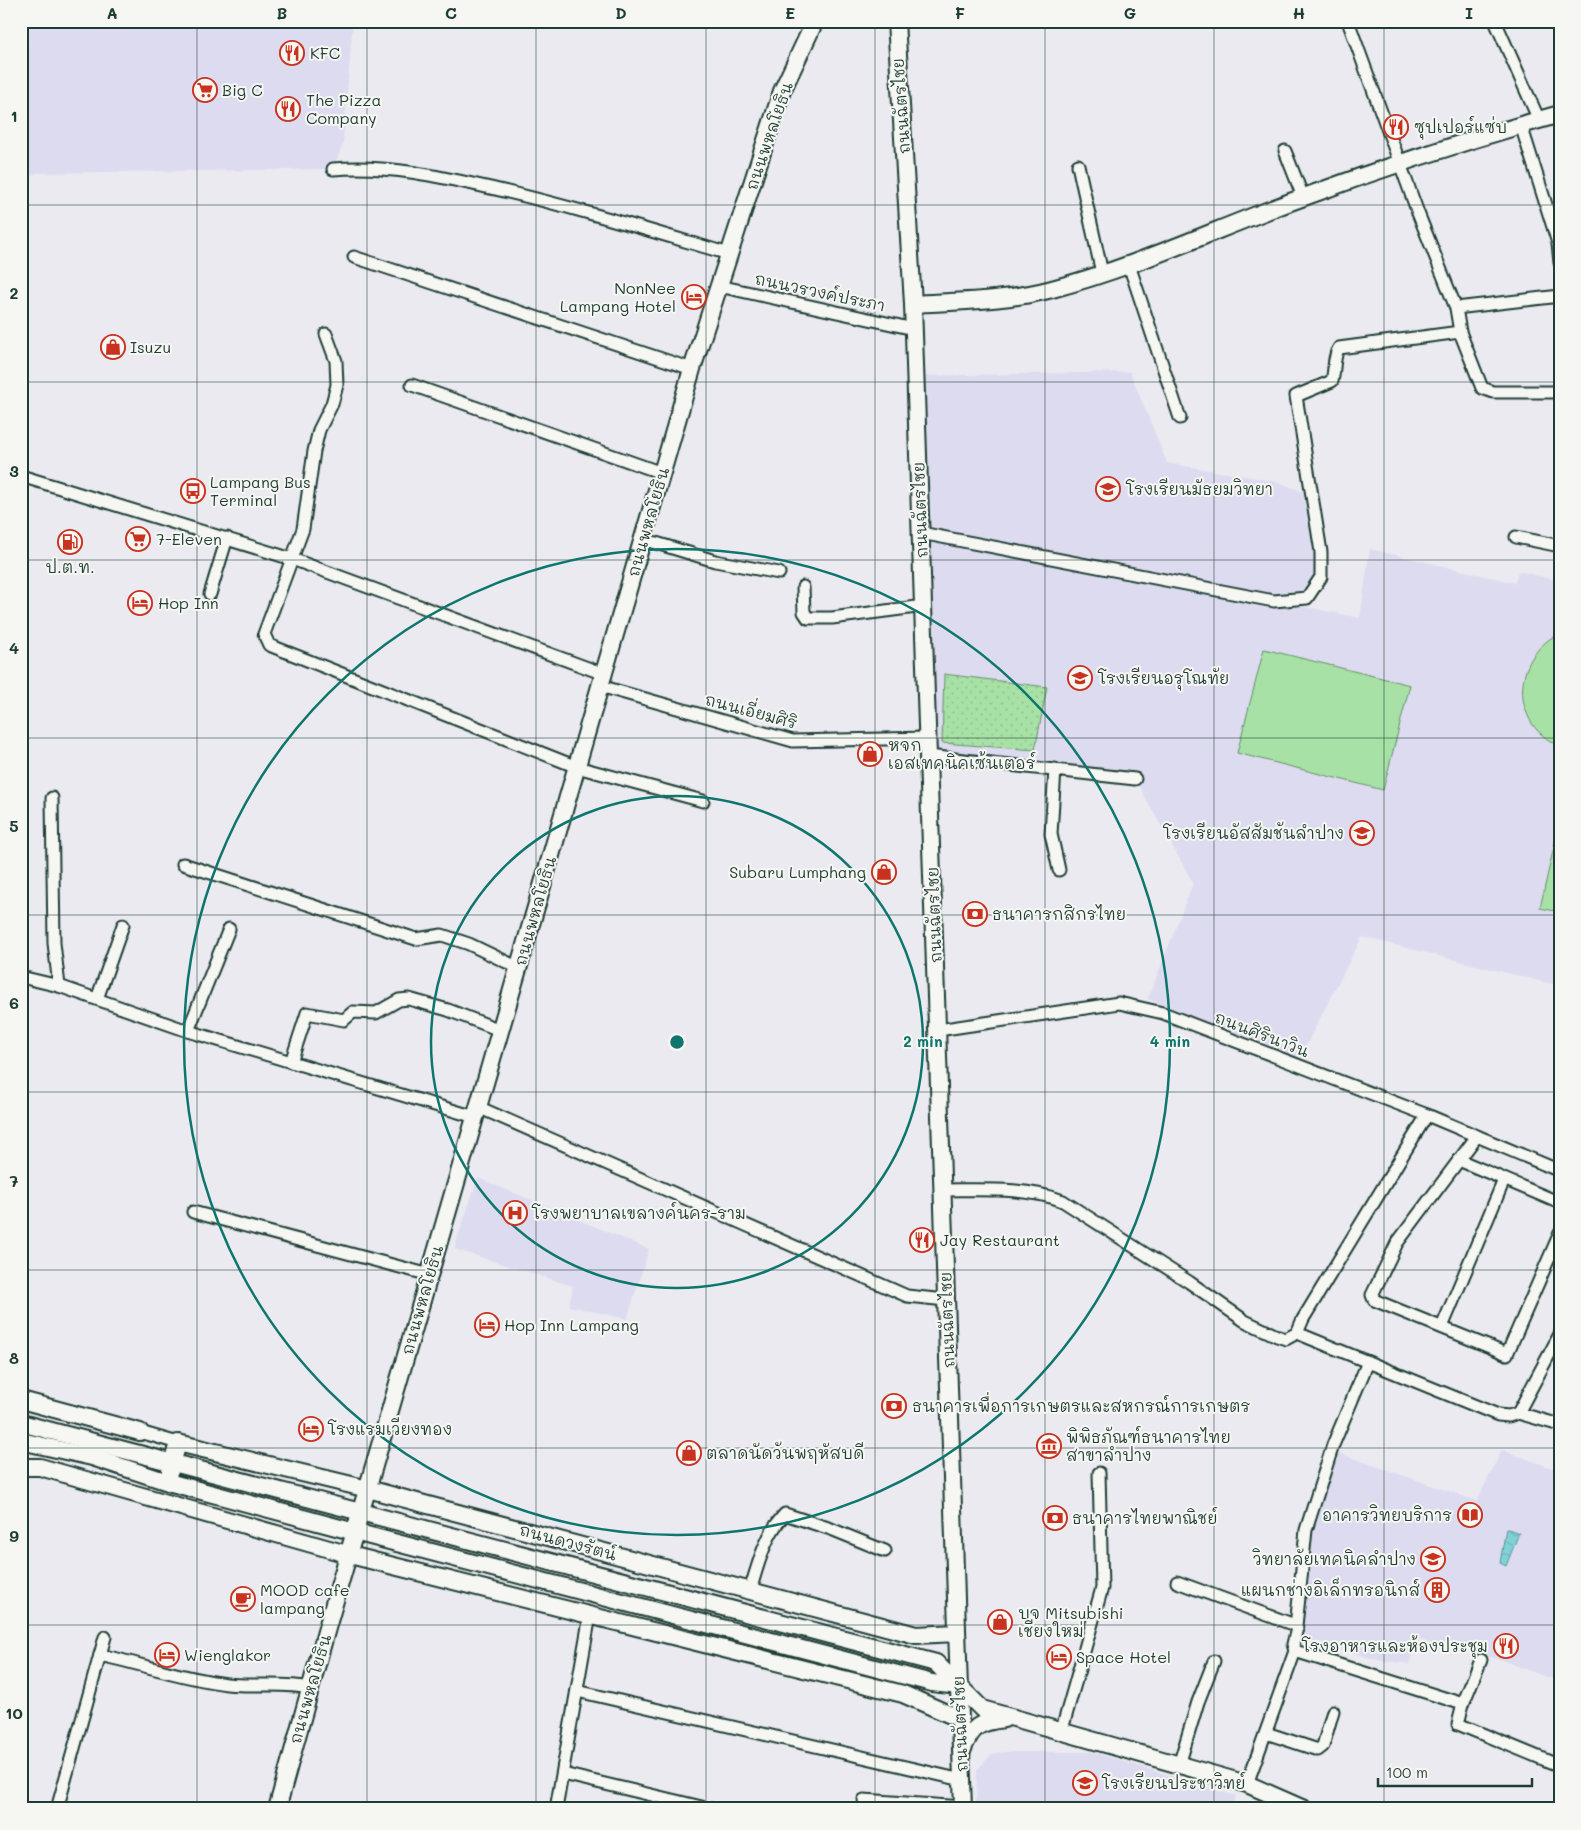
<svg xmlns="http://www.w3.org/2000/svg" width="1581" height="1830" font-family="Mali,'Playpen Sans Thai',sans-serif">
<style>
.built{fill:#dddbef}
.grass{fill:url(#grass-dots);stroke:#648f6c}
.green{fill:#a8e1a5;stroke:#648f6c}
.water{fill:url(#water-waves);stroke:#599696}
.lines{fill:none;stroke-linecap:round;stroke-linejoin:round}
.street-casing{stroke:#1f3d34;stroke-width:15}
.secondary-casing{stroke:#1f3d34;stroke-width:20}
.street{stroke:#f6f6f2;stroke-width:11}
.secondary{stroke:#f6f6f2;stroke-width:16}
.grid{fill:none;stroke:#1f3d34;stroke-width:1;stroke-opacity:0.55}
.ring{fill:none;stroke:#0f766e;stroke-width:2.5}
.labels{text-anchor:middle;stroke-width:4;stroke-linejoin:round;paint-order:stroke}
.poi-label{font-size:16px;fill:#1f3d34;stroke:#f6f6f2;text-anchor:start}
.street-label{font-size:16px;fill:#1f3d34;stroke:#f6f6f2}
.centre{fill:#0f766e;stroke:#f6f6f2;stroke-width:2.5}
.ring-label{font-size:15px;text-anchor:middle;font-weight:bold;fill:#0f766e;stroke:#f6f6f2;stroke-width:4;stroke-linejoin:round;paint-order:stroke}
.neatline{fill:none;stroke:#1f3d34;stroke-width:2}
.grid-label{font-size:16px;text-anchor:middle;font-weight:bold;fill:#1f3d34}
</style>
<defs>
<pattern id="grass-dots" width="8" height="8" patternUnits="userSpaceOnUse" patternTransform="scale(1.25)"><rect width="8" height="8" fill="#a8e1a5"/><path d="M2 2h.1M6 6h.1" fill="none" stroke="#90c28f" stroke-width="1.8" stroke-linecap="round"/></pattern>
<pattern id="water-waves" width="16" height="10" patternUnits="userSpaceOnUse" patternTransform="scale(1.25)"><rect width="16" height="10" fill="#80d2d7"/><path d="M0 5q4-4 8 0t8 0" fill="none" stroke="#6eb5b9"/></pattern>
</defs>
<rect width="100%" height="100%" fill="#ebeaf1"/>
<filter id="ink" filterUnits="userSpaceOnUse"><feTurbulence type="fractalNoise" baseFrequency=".02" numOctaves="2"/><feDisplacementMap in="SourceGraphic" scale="10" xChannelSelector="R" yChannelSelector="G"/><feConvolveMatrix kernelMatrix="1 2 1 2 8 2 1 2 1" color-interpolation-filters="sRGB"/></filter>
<g filter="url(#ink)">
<g class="built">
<path d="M 28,21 L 353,21 L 343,143 L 333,169 L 36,173 L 27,179 L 24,170 Z"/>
<path d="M 1130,372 L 1167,463 L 1279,482 L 1312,496 L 1321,577 L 1307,598 L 1277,601 L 1360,618 L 1370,549 L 1515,583 L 1518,571 L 1560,581 L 1560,986 L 1362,937 L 1299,1059 L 1148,999 L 1193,883 L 1135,779 L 928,756 L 916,376 Z"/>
<path d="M 478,1178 L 649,1249 L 627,1319 L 569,1306 L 573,1286 L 454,1249 Z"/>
<path d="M 1502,1450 L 1560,1471 L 1560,1682 L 1453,1642 L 1449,1648 L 1435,1646 L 1415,1637 L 1410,1664 L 1373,1659 L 1316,1641 L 1301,1643 L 1298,1622 L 1312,1524 L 1338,1453 L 1477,1501 Z"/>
<path d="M 1006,1752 L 1093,1752 L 1236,1796 L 1231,1809 L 976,1809 L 977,1770 L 992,1754 Z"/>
</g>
<path class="grass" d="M 944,674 L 1047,687 L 1035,750 L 942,743 Z"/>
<g class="green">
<path d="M 1560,633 L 1560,747 C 1548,740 1535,732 1529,718 C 1513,686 1528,648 1560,633 Z"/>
<path d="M 1264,649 L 1410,685 L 1383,790 L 1237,753 Z"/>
<path d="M 1557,833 L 1560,833 L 1560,912 L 1540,908 Z"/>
</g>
<path class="water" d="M 1506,1528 L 1519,1533 L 1506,1566 L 1500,1563 Z"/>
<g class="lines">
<defs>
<g id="street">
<path d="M 1348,21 L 1418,213 L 1456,308 L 1460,332 L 1482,388 L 1493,392 L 1560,392"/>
<path d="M 1495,21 L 1539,120"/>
<path d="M 1521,125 L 1558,243 L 1560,263"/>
<path d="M 1285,151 L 1303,197"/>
<path d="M 1078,165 L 1102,273"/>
<path d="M 333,169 C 387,164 443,177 495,189 C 574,207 651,231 729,254"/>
<path d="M 354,257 L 692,369"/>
<path d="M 1129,265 L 1180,418"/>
<path d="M 719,286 L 914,329"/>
<path d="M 1456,308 L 1560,296"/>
<path d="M 326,334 L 336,361 L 337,385 L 332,404 L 319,430 L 314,451 L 303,529 L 264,634 L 269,645 L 577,767 L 703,801"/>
<path d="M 412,385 L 662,473"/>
<path d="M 21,476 L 292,559 L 604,674"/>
<path d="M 921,533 L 1274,601 L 1307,598 L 1321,577 L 1321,552 L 1296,396 L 1332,381 C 1335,371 1333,356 1339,348 L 1460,332"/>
<path d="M 1516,537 L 1560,546"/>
<path d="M 643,539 L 715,561 L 779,573"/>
<path d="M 803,587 L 804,612 L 808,618 L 832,618 L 924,606"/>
<path d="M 210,594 L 227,538"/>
<path d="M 600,686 L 793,741 L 928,738"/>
<path d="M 928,756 L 1135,779"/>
<path d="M 1055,769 L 1051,834 L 1059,870"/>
<path d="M 52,798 L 54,943 L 59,986"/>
<path d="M 183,864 L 416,939 L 442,935 L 469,944 L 519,968"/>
<path d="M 21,977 L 59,986 L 188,1031 L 475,1117"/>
<path d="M 97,999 L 123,925"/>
<path d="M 938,1030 L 1119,1003 L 1163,1013 L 1427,1115 L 1560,1171"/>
<path d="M 188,1031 L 229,929"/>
<path d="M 291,1062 L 307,1013 L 344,1020 L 353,1012 L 376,1013 L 399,1000 L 409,999 L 448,1010 L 500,1030"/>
<path d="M 478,1107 L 907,1296 L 946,1300"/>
<path d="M 1427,1115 L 1303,1319 L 1297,1333 L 1498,1415 L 1509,1416 L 1518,1413"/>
<path d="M 1477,1136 L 1397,1243 L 1372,1295 L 1374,1300 L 1507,1354 L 1560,1233"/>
<path d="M 1459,1160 L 1560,1203"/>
<path d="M 943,1190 C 982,1190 1026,1187 1063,1201 L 1189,1282 L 1245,1321 L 1277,1336 L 1286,1339 L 1297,1333"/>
<path d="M 193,1212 L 430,1275"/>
<path d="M 1442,1327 L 1504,1180"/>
<path d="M 1518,1413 L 1560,1334"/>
<path d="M 1518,1413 L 1560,1425"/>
<path d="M 140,1432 L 178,1443"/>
<path d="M 1177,1582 L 1292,1624 L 1297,1628 L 1293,1644 L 1295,1651"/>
<path d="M 750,1591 C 758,1564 765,1535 785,1514 L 831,1529 L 885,1551"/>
<path d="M 1296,1626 L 1306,1530 L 1333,1445 L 1368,1362"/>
<path d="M 100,1655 C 142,1664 184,1679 227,1684 C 255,1687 283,1682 310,1688"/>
<path d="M 577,1691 L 962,1780"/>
<path d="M 1463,1704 L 1481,1660"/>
<path d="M 1061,1733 L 1102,1588 L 1099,1473"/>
<path d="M 1266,1733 L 1318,1750 L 1323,1746 L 1333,1711"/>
<path d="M 1179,1765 L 1198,1702 L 1214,1661"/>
<path d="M 563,1774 L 710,1809"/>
<path d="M 1247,1784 L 1295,1651 L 1463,1704 L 1458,1724 L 1560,1766"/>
<path d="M 864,1800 L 963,1807"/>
<path d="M 57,1809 L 105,1637"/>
<path d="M 556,1809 L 590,1615"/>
</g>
<g id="secondary">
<path d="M 896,21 L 913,304 L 963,1809"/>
<path d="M 913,304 C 960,301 1007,301 1052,289 C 1139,266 1220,227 1304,197 C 1388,166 1474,138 1560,114"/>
<path d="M 21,1400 L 140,1432"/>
<path d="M 21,1423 L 936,1663 L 982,1709 L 1247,1784 L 1304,1809"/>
<path d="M 21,1441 L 92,1457 L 168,1482 L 355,1532 L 932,1683 L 959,1686"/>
<path d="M 21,1467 L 40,1467 L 354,1556 L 903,1694 L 960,1719"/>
<path d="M 170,1471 L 178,1443 L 368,1489 L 916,1635 L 957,1633"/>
<path d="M 962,1751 C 972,1726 979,1722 1004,1719"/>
<path d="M 277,1809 L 327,1628 L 692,369 L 782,91 L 815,21"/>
</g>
</defs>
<use href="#street" class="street-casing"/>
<use href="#secondary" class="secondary-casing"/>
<use href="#street" class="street"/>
<use href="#secondary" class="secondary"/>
</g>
</g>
<path class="grid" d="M 197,21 L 197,1809M 367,21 L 367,1809M 536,21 L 536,1809M 706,21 L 706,1809M 875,21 L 875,1809M 1045,21 L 1045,1809M 1214,21 L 1214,1809M 1384,21 L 1384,1809M 21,205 L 1560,205M 21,382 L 1560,382M 21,560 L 1560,560M 21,738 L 1560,738M 21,915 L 1560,915M 21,1092 L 1560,1092M 21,1270 L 1560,1270M 21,1448 L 1560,1448M 21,1625 L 1560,1625"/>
<g class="ring">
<circle cx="677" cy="1042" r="246"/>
<circle cx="677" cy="1042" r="493"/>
</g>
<defs>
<symbol id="restaurant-ring" viewBox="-11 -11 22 22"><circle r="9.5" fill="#f6f6f2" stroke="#c8321e" stroke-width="1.5"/><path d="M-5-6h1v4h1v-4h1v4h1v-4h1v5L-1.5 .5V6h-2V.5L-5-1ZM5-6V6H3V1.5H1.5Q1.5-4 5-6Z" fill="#c8321e"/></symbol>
<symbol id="supermarket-ring" viewBox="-11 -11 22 22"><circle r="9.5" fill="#f6f6f2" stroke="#c8321e" stroke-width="1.5"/><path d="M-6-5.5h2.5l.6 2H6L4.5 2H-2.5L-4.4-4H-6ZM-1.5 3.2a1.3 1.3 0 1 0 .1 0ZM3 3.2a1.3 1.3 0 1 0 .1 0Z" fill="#c8321e"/></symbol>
<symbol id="hotel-ring" viewBox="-11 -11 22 22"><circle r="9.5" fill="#f6f6f2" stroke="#c8321e" stroke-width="1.5"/><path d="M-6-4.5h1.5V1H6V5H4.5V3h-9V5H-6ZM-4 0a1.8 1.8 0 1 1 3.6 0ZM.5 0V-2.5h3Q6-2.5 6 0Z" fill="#c8321e"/></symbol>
<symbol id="shop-ring" viewBox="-11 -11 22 22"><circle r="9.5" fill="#f6f6f2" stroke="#c8321e" stroke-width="1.5"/><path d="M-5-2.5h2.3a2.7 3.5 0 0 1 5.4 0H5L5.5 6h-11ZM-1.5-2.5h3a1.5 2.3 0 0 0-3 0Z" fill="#c8321e"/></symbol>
<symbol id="school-ring" viewBox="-11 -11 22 22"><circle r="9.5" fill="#f6f6f2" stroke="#c8321e" stroke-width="1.5"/><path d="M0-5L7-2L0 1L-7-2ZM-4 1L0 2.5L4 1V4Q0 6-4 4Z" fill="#c8321e"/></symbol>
<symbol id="bus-ring" viewBox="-11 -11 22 22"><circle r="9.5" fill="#f6f6f2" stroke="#c8321e" stroke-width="1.5"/><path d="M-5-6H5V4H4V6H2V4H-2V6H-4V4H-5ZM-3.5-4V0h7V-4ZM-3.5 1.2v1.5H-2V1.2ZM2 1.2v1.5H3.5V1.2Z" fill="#c8321e"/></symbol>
<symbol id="fuel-ring" viewBox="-11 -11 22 22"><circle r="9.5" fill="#f6f6f2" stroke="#c8321e" stroke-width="1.5"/><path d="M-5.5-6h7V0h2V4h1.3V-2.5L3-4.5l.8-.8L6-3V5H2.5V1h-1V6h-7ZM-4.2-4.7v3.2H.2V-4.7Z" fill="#c8321e"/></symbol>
<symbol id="bank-ring" viewBox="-11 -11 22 22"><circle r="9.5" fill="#f6f6f2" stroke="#c8321e" stroke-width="1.5"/><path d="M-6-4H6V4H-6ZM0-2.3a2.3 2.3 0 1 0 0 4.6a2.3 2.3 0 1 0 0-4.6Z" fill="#c8321e"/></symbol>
<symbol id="hospital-ring" viewBox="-11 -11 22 22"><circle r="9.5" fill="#f6f6f2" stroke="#c8321e" stroke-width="1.5"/><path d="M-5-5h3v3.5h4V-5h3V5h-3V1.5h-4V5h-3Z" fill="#c8321e"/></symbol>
<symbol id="museum-ring" viewBox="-11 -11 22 22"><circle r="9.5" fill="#f6f6f2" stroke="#c8321e" stroke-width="1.5"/><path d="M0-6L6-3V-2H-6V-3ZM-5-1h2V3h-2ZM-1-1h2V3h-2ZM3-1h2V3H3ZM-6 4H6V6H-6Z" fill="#c8321e"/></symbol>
<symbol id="library-ring" viewBox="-11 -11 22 22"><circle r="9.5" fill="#f6f6f2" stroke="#c8321e" stroke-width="1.5"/><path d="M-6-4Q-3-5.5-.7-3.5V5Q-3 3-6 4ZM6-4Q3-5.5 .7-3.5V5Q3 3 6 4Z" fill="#c8321e"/></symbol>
<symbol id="university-ring" viewBox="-11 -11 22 22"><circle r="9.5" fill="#f6f6f2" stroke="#c8321e" stroke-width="1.5"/><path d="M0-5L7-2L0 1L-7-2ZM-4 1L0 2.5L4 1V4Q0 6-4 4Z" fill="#c8321e"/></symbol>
<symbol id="building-ring" viewBox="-11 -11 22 22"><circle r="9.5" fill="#f6f6f2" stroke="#c8321e" stroke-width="1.5"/><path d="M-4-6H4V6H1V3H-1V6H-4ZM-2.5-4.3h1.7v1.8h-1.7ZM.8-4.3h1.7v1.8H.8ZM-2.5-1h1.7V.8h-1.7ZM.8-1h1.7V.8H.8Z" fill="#c8321e"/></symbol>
<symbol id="cafe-ring" viewBox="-11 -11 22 22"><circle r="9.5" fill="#f6f6f2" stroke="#c8321e" stroke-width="1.5"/><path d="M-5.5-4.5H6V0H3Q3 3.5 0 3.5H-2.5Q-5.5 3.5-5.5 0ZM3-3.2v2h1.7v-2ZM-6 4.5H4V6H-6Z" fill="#c8321e"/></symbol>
</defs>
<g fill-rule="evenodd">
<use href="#restaurant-ring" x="278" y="39" width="28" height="28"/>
<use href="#supermarket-ring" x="191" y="76" width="28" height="28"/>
<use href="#restaurant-ring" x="274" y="95" width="28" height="28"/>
<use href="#restaurant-ring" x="1382" y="113" width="28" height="28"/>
<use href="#hotel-ring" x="680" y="283" width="28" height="28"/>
<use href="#shop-ring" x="99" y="333" width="28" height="28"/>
<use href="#school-ring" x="1094" y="475" width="28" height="28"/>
<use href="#bus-ring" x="179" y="477" width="28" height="28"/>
<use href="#supermarket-ring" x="124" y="525" width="28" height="28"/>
<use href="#fuel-ring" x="56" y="528" width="28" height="28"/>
<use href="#hotel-ring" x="126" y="589" width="28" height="28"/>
<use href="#school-ring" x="1066" y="664" width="28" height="28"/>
<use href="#shop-ring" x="856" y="740" width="28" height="28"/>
<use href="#school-ring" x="1348" y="819" width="28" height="28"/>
<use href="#shop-ring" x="870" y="858" width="28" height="28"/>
<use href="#bank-ring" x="961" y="900" width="28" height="28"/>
<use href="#hospital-ring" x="501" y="1199" width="28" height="28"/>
<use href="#restaurant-ring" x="908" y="1226" width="28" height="28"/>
<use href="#hotel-ring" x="473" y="1311" width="28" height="28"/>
<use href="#bank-ring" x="880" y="1392" width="28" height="28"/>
<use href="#hotel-ring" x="297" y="1415" width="28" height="28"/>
<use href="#museum-ring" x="1035" y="1432" width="28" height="28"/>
<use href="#shop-ring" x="675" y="1439" width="28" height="28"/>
<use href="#library-ring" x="1456" y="1501" width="28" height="28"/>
<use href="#bank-ring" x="1041" y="1504" width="28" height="28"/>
<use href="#university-ring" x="1419" y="1545" width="28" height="28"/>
<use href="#building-ring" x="1423" y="1576" width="28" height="28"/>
<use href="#cafe-ring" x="229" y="1585" width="28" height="28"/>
<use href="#shop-ring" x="986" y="1608" width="28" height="28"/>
<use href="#restaurant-ring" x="1492" y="1632" width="28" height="28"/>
<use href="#hotel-ring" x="153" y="1641" width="28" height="28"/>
<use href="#hotel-ring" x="1045" y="1643" width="28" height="28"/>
<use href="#school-ring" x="1071" y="1769" width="28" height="28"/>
</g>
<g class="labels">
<g class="poi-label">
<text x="310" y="59">KFC</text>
<text x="222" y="96">Big C</text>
<text x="306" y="106">The Pizza<tspan x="306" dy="18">Company</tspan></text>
<text x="1414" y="133">ซุปเปอร์แซ่บ</text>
<text x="676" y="294" text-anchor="end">NonNee<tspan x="676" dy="18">Lampang Hotel</tspan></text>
<text x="130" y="353">Isuzu</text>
<text x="210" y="488">Lampang Bus<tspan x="210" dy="18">Terminal</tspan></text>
<text x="1126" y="495">โรงเรียนมัธยมวิทยา</text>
<text x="156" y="545">7-Eleven</text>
<text x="70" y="573" text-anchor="middle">ป.ต.ท.</text>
<text x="158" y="609">Hop Inn</text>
<text x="1098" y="684">โรงเรียนอรุโณทัย</text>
<text x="888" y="751">หจก<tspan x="888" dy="18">เอสเทคนิคเซ้นเตอร์</tspan></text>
<text x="1344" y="839" text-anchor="end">โรงเรียนอัสสัมชันลำปาง</text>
<text x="866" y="878" text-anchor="end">Subaru Lumphang</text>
<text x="992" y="920">ธนาคารกสิกรไทย</text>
<text x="532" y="1219">โรงพยาบาลเขลางค์นคร-ราม</text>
<text x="940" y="1246">Jay Restaurant</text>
<text x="504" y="1331">Hop Inn Lampang</text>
<text x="912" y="1412">ธนาคารเพื่อการเกษตรและสหกรณ์การเกษตร</text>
<text x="328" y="1435">โรงแรมเวียงทอง</text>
<text x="1066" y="1443">พิพิธภัณฑ์ธนาคารไทย<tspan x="1066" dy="18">สาขาลำปาง</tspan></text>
<text x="706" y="1459">ตลาดนัดวันพฤหัสบดี</text>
<text x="1452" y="1521" text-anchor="end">อาคารวิทยบริการ</text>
<text x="1072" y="1524">ธนาคารไทยพาณิชย์</text>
<text x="1416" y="1565" text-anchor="end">วิทยาลัยเทคนิคลำปาง</text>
<text x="260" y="1596">MOOD cafe<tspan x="260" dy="18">lampang</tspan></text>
<text x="1420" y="1596" text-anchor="end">แผนกช่างอิเล็กทรอนิกส์</text>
<text x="1018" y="1619">บจ Mitsubishi<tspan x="1018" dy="18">เชียงใหม่</tspan></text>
<text x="1488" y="1652" text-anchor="end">โรงอาหารและห้องประชุม</text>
<text x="184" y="1661">Wienglakor</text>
<text x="1076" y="1663">Space Hotel</text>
<text x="1102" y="1789">โรงเรียนประชาวิทย์</text>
</g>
<g class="street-label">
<text transform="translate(901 106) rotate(-94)" y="6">ถนนฉัตรไชย</text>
<text transform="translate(769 136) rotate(-71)" y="6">ถนนพหลโยธิน</text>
<text transform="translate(820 292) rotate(12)" y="6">ถนนวรวงค์ประภา</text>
<text transform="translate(920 510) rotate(-92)" y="6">ถนนฉัตรไชย</text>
<text transform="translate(648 522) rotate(-74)" y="6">ถนนพหลโยธิน</text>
<text transform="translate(751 711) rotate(15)" y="6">ถนนเอี่ยมศิริ</text>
<text transform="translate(535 911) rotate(-74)" y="6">ถนนพหลโยธิน</text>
<text transform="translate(934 915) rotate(-92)" y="6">ถนนฉัตรไชย</text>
<text transform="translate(1262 1034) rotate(21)" y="6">ถนนศิรินาวิน</text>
<text transform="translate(422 1300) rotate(-74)" y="6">ถนนพหลโยธิน</text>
<text transform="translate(947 1320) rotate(-92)" y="6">ถนนฉัตรไชย</text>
<text transform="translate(568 1542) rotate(15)" y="6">ถนนดวงรัตน์</text>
<text transform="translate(310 1689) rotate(-74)" y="6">ถนนพหลโยธิน</text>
<text transform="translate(960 1724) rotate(-92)" y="6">ถนนฉัตรไชย</text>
</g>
</g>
<circle cx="677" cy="1042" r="8" class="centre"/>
<g class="ring-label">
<text x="923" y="1047">2 min</text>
<text x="1170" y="1047">4 min</text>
</g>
<rect width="1581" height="1830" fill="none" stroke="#f6f6f2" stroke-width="55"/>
<path d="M1378 1778v8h154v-8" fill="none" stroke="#1f3d34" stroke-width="2.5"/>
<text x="1386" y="1778" font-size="15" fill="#1f3d34" stroke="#f6f6f2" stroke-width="4" paint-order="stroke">100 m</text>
<rect x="28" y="28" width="1526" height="1774" class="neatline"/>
<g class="grid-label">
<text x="112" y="19">A</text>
<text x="282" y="19">B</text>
<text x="451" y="19">C</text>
<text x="621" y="19">D</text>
<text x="790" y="19">E</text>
<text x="960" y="19">F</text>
<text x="1130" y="19">G</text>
<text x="1299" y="19">H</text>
<text x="1469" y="19">I</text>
<text x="14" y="122">1</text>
<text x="14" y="299">2</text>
<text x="14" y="477">3</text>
<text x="14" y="654">4</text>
<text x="14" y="832">5</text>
<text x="14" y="1009">6</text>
<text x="14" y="1187">7</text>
<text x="14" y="1364">8</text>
<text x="14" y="1542">9</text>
<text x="14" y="1719">10</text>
</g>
</svg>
